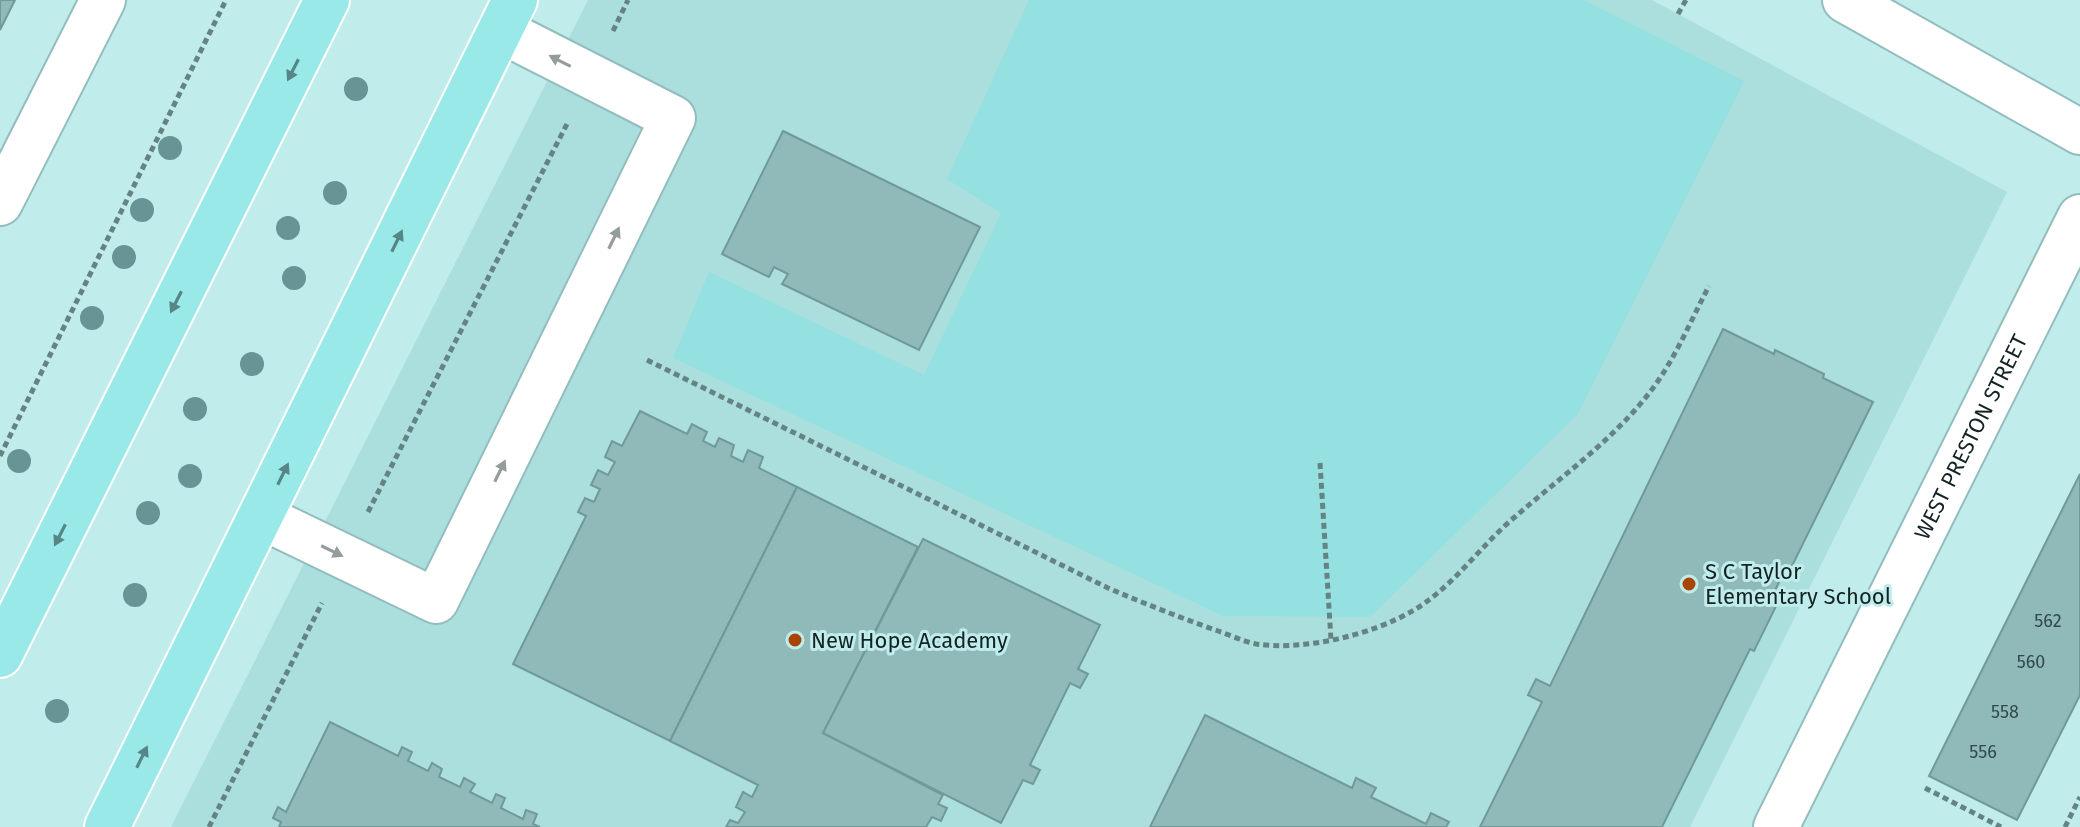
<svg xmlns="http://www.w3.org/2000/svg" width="2080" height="827" font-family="'Fira Sans',sans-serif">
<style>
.built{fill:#aadfde}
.green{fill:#95e0e0}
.building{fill:#90baba;stroke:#709999;stroke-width:2}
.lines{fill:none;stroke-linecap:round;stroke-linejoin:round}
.minor-casing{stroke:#93bdbd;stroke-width:48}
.major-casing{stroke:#fff;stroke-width:48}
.path{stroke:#658382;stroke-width:5;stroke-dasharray:6 4;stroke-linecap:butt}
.minor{stroke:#fff;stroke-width:44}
.major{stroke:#9ae9e9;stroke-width:44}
.tree{fill:#679494}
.oneway{fill:#959c9c}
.oneway2{fill:#568686}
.poi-dot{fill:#a74501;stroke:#c0eceb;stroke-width:3}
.labels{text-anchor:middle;stroke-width:6;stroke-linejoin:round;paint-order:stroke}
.number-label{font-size:18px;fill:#324949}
.street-label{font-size:22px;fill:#132323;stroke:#c0eceb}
.poi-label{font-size:22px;fill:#132323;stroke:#c0eceb;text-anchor:start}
</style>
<rect width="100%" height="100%" fill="#c0eceb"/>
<path class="built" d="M 588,0 L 1652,0 L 2007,192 L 1690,827 L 171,827 Z"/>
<path class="green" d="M 1029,0 L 1584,0 L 1744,81 L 1577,415 L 1370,617 L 1223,616 L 673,358 L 709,272 L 924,375 L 1001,213 L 947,179 Z"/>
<g class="building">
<path d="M 0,0 L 15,0 L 0,30 Z"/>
<path d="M 783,131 L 980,227 L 919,350 L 782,284 L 788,274 L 774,267 L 769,277 L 722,254 Z"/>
<path d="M 1723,329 L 1774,354 L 1775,350 L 1824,374 L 1823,378 L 1873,402 L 1788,574 L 1784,571 L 1773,595 L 1780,598 L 1754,651 L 1750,649 L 1662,827 L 1480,827 L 1542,702 L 1528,695 L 1536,679 L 1550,686 Z"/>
<path d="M 640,411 L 687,434 L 692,424 L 707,432 L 703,441 L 715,447 L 719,438 L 734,445 L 731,456 L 743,462 L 748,450 L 763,457 L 759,468 L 797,487 L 670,741 L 513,664 L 586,516 L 578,512 L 585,498 L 594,502 L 600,489 L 591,485 L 598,470 L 608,475 L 615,462 L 605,457 L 612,441 L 622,446 Z"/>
<path d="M 2080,474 L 2080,695 L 2017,820 L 1929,776 Z"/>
<path d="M 797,487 L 918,547 L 823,733 L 943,795 L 938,804 L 947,808 L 941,821 L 932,817 L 926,827 L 726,827 L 730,820 L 738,823 L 745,812 L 736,807 L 743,792 L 752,797 L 758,785 L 670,741 Z"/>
<path d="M 923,539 L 1100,625 L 1078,669 L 1088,674 L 1080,688 L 1070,683 L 1030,765 L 1040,770 L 1033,784 L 1023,780 L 1001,823 L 823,733 Z"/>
<path d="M 1205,715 L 1352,788 L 1356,778 L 1376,788 L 1371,797 L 1426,824 L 1431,813 L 1449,822 L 1446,827 L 1150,827 Z"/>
<path d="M 330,722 L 398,756 L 402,747 L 412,752 L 408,761 L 428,771 L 432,763 L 442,769 L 439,777 L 460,787 L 464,778 L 475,784 L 470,792 L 492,803 L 496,794 L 505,798 L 501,808 L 523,819 L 526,810 L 537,814 L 533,824 L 540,827 L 279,827 L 281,822 L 273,818 L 278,807 L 286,812 Z"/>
</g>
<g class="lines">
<defs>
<g id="minor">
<path d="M 1845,0 L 2080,132"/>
<path d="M 0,203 L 103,0"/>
<path d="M 262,517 L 436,601 L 673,118 L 500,30"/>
<path id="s1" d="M 1776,827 L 2080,217"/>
</g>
<g id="major">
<path d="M 0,655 L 327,0"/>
<path d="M 107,827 L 515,0"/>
</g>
</defs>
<use href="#minor" class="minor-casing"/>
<use href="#major" class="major-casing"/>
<g class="path">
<path d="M 1678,14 L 1686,0"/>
<path d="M 613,31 L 628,0"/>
<path d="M 647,360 L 1108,588 C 1143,603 1179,617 1215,630 C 1228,634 1242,641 1256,644 C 1304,651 1372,635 1414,610 C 1453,587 1481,545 1516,516 C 1562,476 1617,437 1653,388 C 1676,357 1691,320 1709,286"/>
<path d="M 0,456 L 226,0"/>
<path d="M 1320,463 L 1331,640"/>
<path d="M 368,512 L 568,122"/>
<path d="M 1925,788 L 2001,827"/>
<path d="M 209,827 L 322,603"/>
<path d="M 2065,827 L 2080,797"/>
</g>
<use href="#minor" class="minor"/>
<use href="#major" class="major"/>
</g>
<g class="tree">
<circle cx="356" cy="89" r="12"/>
<circle cx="170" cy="148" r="12"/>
<circle cx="335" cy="193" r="12"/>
<circle cx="142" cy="210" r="12"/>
<circle cx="288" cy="228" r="12"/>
<circle cx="124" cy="257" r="12"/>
<circle cx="294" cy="278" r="12"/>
<circle cx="92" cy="318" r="12"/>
<circle cx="252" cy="364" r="12"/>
<circle cx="195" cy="409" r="12"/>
<circle cx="19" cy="461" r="12"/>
<circle cx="190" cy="476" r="12"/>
<circle cx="148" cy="513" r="12"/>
<circle cx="135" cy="595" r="12"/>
<circle cx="57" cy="711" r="12"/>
</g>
<defs><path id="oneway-solid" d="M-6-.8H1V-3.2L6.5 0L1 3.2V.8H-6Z" transform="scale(2)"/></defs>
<g class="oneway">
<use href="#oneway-solid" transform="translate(560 61) rotate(-153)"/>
<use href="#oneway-solid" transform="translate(614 238) rotate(-64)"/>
<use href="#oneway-solid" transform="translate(500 471) rotate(-64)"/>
<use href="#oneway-solid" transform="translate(332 551) rotate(26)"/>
</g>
<g class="oneway2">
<use href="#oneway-solid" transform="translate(293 70) rotate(117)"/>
<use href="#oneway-solid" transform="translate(397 241) rotate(-64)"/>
<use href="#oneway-solid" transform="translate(176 302) rotate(117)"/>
<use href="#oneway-solid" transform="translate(283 474) rotate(-64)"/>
<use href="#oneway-solid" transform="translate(60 535) rotate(117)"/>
<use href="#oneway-solid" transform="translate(142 757) rotate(-64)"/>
</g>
<g class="poi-dot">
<circle cx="1689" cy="584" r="8"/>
<circle cx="795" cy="640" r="8"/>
</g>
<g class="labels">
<g class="number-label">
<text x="2048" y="627">562</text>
<text x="2031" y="668">560</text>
<text x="2005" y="718">558</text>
<text x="1983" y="758">556</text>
</g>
<g class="street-label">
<text dy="8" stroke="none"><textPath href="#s1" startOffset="436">WEST PRESTON STREET</textPath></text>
</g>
<g class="poi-label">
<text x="1705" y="579">S C Taylor<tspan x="1705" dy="25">Elementary School</tspan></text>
<text x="811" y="648">New Hope Academy</text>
</g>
</g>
</svg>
